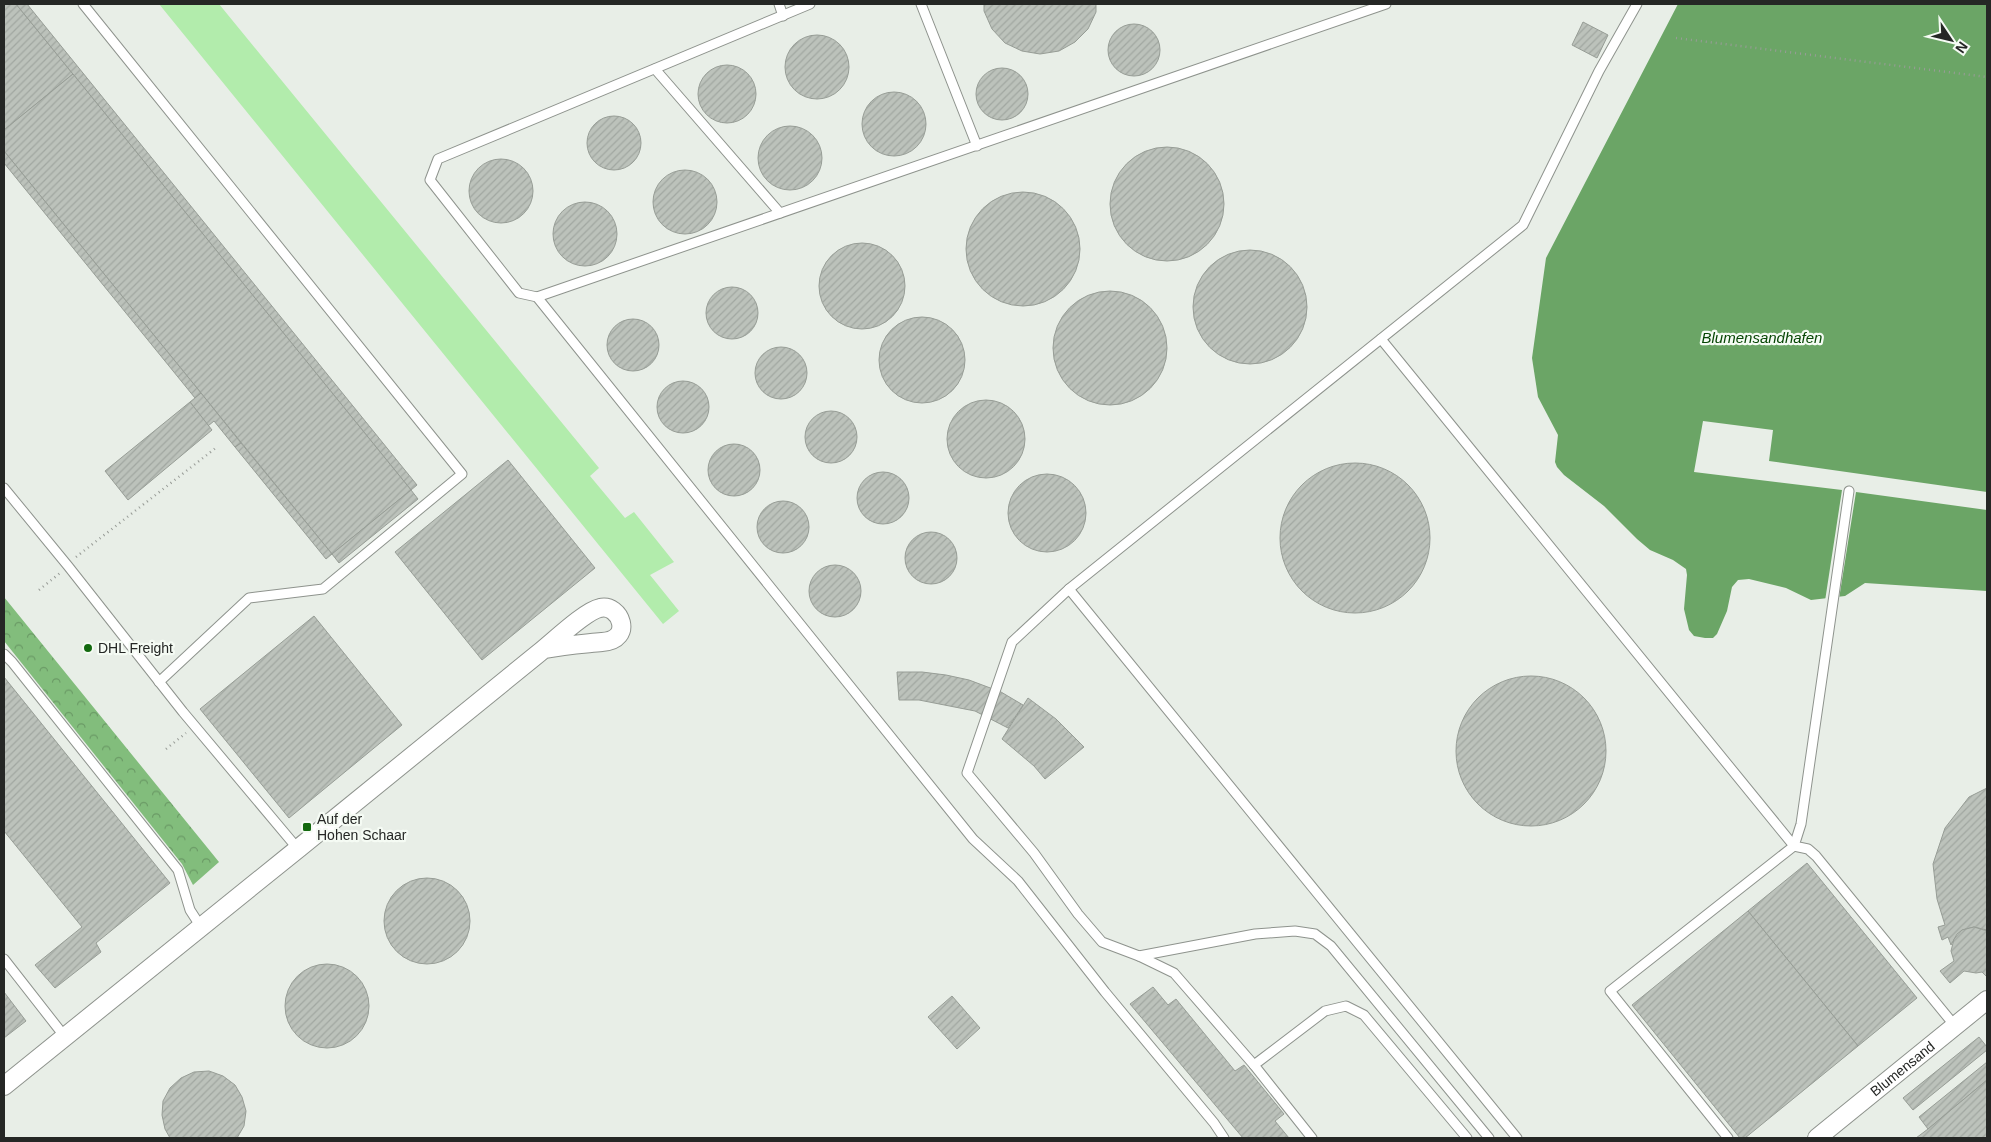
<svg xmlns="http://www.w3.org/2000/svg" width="1991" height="1142" font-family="Helvetica,sans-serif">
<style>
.green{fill:#b2ecac}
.forest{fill:url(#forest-crowns)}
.water{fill:#6ba566}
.pier{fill:#e8eee7}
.building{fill:url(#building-hatch);stroke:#979d96}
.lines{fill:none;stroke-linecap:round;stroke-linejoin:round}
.service-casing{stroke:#8e938d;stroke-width:11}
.minor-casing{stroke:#8e938d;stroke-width:20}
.path{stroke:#989c97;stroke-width:2.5;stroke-dasharray:1 4;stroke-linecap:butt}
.service{stroke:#fff;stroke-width:9}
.minor{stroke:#fff;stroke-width:18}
.poi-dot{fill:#13690f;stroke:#f5fbf4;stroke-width:2}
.labels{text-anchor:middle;stroke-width:4.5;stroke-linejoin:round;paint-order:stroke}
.poi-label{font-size:14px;fill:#252725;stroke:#f5fbf4;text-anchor:start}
.street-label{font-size:14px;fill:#252725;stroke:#f5fbf4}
.water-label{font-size:15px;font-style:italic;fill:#064604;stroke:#f5fbf4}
</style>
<defs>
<pattern id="forest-crowns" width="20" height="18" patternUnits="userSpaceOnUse" patternTransform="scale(1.25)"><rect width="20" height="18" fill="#82bd7c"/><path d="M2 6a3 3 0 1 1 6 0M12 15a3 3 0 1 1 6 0" fill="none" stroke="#6a9a65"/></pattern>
<pattern id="building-hatch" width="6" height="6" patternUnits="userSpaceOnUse" patternTransform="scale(1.25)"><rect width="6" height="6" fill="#bcc2bb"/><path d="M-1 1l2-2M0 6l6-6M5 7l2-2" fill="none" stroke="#a1a7a1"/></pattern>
</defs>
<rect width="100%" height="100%" fill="#e8eee7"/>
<path class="green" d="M 159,4 L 219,4 L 599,468 L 590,476 L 625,518 L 634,512 L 674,562 L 650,575 L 679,611 L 663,624 Z"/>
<path class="forest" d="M 4,597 L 219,862 L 193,885 L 182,864 L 4,641 Z"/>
<path class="water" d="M 1678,4 L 1987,4 L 1987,591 L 1865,583 L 1845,596 L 1811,600 L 1786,588 L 1749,579 L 1738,580 L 1732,587 L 1727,611 L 1717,634 L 1713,638 L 1705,638 L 1694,636 L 1689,630 L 1684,609 L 1687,575 L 1686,569 L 1673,560 L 1650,550 L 1637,539 L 1604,506 L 1564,475 L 1557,467 L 1555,462 L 1558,435 L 1538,397 L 1532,358 L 1546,258 Z"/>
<path class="pier" d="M 1703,421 L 1773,430 L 1769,461 L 1987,492 L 1987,510 L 1856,492 L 1839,599 L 1825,601 L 1842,490 L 1694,472 Z"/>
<g class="building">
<path d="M 4,4 L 16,4 L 73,74 L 4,130 Z"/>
<path d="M 16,4 L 27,4 L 417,485 L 411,490 Z"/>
<path d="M 984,4 L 1096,4 L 1096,12 L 1088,29 L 1075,42 L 1059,51 L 1040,54 L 1022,51 L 1005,43 L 992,29 L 984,11 Z"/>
<path d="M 1583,22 L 1608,35 L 1597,58 L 1572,45 Z"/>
<circle cx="1134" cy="50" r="26"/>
<circle cx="817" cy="67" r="32"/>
<circle cx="727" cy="94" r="29"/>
<circle cx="1002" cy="94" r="26"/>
<path d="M 73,74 L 411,490 L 332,554 L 4,151 L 4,130 Z"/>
<circle cx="894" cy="124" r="32"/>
<circle cx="614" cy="143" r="27"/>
<circle cx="790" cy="158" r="32"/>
<circle cx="1167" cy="204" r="57"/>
<path d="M 4,151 L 201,393 L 195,398 L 4,163 Z"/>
<circle cx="501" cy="191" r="32"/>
<circle cx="685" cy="202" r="32"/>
<circle cx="1023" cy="249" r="57"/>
<circle cx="585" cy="234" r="32"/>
<circle cx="862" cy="286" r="43"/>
<circle cx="1250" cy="307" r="57"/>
<circle cx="732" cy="313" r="26"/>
<circle cx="1110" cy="348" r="57"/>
<circle cx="922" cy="360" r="43"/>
<circle cx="633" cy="345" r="26"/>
<circle cx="781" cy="373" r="26"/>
<circle cx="683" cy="407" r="26"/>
<path d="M 201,393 L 241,443 L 235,447 L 214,421 L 208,426 L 190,402 Z"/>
<circle cx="986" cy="439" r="39"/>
<path d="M 190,402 L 212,430 L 128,500 L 105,471 Z"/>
<circle cx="831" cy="437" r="26"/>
<path d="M 241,443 L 332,554 L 326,559 L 235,447 Z"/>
<circle cx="734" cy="470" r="26"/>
<path d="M 508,460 L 595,568 L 482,660 L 395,552 Z"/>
<circle cx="1355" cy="538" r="75"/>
<circle cx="883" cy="498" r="26"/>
<circle cx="1047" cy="513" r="39"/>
<path d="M 411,490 L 418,499 L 339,563 L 332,554 Z"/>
<circle cx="783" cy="527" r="26"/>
<circle cx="931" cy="558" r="26"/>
<circle cx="835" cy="591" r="26"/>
<path d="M 314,616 L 402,725 L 289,818 L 200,709 Z"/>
<path d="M 897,672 L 922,672 L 946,675 L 969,680 L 1001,692 L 1023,705 L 1008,728 L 975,711 L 919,700 L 899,700 Z"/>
<circle cx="1531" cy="751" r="75"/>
<path d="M 4,677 L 170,883 L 96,943 L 101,952 L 55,988 L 35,965 L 82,927 L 4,831 Z"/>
<path d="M 1028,698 L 1056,719 L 1084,747 L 1045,779 L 1034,766 L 1002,739 Z"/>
<path d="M 1987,788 L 1987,930 L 1974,927 L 1962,930 L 1957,934 L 1951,945 L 1948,937 L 1942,940 L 1938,927 L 1945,925 L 1937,899 L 1933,864 L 1945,828 L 1969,797 Z"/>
<path d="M 1807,863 L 1917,998 L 1858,1046 L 1748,911 Z"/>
<circle cx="427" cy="921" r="43"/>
<path d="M 1748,911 L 1858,1046 L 1745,1138 L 1740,1138 L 1632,1005 Z"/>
<path d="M 1974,927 L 1987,931 L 1987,977 L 1982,972 L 1976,973 L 1964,971 L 1950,983 L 1940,971 L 1954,961 L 1951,951 L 1954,939 L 1962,930 Z"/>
<circle cx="327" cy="1006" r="42"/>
<path d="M 1153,987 L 1168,1005 L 1176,999 L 1235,1071 L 1244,1065 L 1284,1114 L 1275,1121 L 1289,1138 L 1243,1138 L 1130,1004 Z"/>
<path d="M 4,992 L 26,1021 L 4,1038 Z"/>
<path d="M 952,996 L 980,1028 L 957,1049 L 928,1017 Z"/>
<path d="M 1979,1037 L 1987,1047 L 1987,1050 L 1913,1110 L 1903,1098 Z"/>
<path d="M 1987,1062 L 1987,1080 L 1928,1129 L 1919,1117 Z"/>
<path d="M 209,1071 L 223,1076 L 235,1085 L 242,1097 L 246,1111 L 244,1126 L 237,1138 L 170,1138 L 165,1129 L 162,1115 L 163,1101 L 170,1088 L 181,1078 L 194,1072 Z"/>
<path d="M 1987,1080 L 1987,1138 L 1916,1138 L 1928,1129 Z"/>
</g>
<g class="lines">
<defs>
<g id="service">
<path d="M 83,4 L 462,474 L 323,589 L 249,598 L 159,682"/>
<path d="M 779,4 L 783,16"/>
<path d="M 810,4 L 438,159 L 430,180 L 519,293 L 537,297 L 973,839 L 1018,881 L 1105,992 L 1214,1123 L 1224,1138"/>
<path d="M 921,4 L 977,146"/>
<path d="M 655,69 L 780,213"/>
<path d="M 537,297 L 1386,4"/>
<path d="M 1381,339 L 1794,846 L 1610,991 L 1728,1138"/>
<path d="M 4,488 L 68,566 L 183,712 L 298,849"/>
<path d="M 1849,491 L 1801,824 L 1794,846 L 1808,849 L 1816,856 L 1955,1026"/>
<path d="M 1069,589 L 1523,225 L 1599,71 L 1637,4"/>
<path d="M 4,654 L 12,662 L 178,870 L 190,910 L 201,927"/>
<path d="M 1139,956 L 1174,973 L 1254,1065"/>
<path d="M 4,959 L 65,1037"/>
<path d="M 1312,1138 L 1254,1065 L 1325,1011 L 1346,1006 L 1364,1015 L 1467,1138"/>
<path d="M 1489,1138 L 1331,946 L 1315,934 L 1295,931 L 1255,934 L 1139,956 L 1102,942 L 1078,914 L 1034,853 L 967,773 L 1012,642 L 1069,589 L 1517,1138"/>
</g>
<g id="minor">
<path d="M 4,1086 C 183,942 361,798 539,653 C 553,642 585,611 600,608 C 620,603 635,640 602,642 C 582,644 564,645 545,649"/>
<path id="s1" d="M 1817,1138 L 1987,1000"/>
</g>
</defs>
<use href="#service" class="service-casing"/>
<use href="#minor" class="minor-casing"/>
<g class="path">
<path d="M 1676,38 L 1987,77"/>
<path d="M 76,557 L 217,447"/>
<path d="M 39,590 L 60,573"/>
<path d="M 166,749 L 186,733"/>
</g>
<use href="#service" class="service"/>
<use href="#minor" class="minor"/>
</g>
<g class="poi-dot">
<circle cx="88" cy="648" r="5"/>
<rect x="302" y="822" width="10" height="10" rx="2.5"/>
</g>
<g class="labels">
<g class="poi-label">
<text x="98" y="653">DHL Freight</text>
<text x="317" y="824">Auf der<tspan x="317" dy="16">Hohen Schaar</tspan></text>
</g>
<g class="street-label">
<text dy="5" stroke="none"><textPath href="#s1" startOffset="110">Blumensand</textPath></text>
</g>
<g class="water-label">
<text x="1762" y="343">Blumensandhafen</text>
</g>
</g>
<rect width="1991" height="1142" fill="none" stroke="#252725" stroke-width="10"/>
<g transform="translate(1951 40) rotate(125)" stroke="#f5fbf4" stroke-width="4" paint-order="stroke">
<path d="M0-4L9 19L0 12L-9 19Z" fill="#252725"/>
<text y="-8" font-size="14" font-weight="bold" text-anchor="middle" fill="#252725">N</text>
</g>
</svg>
